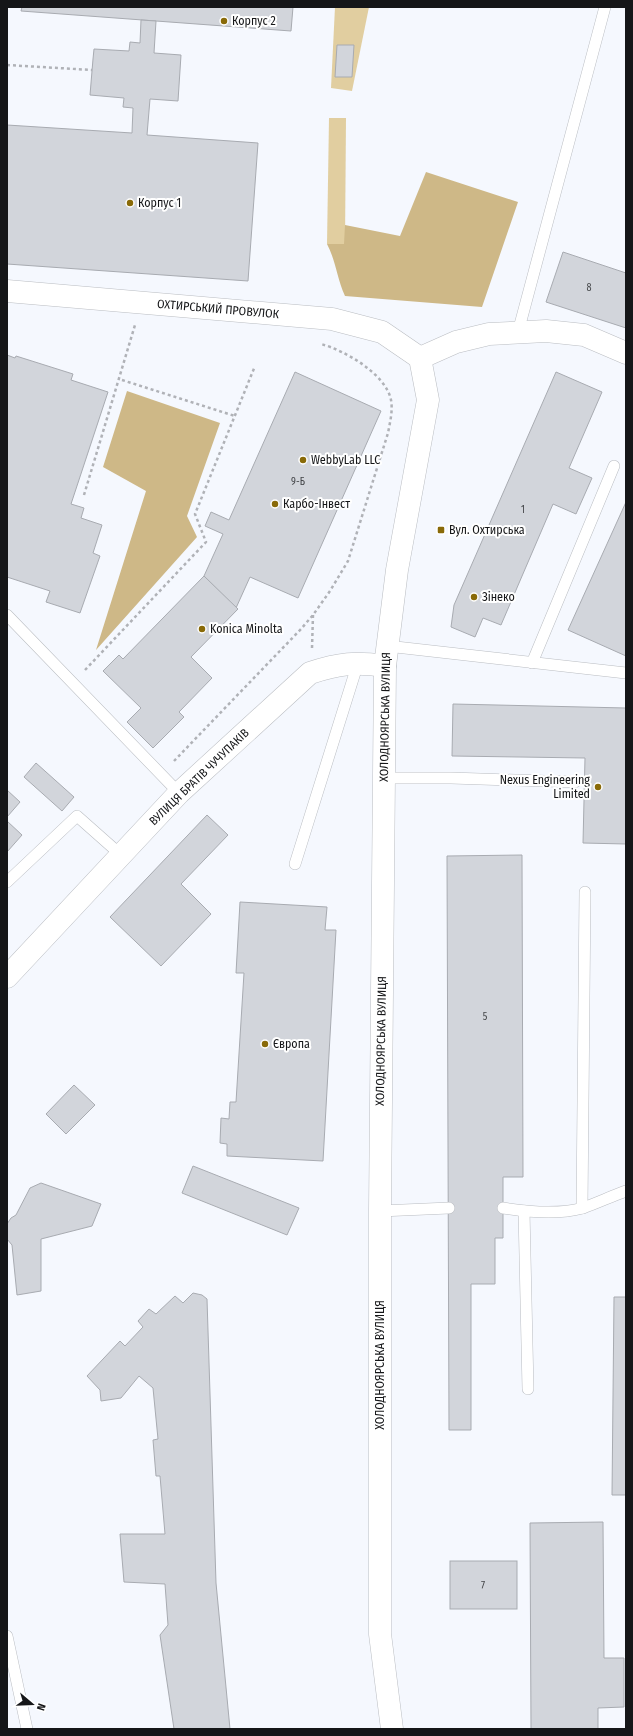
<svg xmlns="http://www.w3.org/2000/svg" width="633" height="1736" font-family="'Fira Sans Condensed',sans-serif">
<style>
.green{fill:#e1cea0}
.forest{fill:#ceb887}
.building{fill:#d2d5db;stroke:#a8abb1}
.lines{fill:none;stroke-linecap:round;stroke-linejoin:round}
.service-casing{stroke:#babdc2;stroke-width:12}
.minor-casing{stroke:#babdc2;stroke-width:23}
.tertiary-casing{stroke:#babdc2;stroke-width:23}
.secondary-casing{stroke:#babdc2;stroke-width:23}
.path{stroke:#b0b2b7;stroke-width:2.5;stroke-dasharray:3 3;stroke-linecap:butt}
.service{stroke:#fff;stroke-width:11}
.minor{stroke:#fff;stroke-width:22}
.tertiary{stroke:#fff;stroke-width:22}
.secondary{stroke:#fff;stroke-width:22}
.poi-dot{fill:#896a08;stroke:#fff;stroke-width:1.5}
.labels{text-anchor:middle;stroke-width:4;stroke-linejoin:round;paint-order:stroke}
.number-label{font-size:10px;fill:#444649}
.poi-label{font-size:12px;fill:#151618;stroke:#fff;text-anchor:start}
.street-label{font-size:12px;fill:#151618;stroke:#fff}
</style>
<rect width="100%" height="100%" fill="#f5f8fe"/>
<g class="green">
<path d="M 335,7 L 369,7 L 352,91 L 331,88 Z"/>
<path d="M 329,118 L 346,118 L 345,244 L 327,244 Z"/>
</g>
<g class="forest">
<path d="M 426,172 L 518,202 L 482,307 L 345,296 C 337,279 336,261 327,244 L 344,244 L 345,225 L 400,236 Z"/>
<path d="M 127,391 L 220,423 L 187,516 L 197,537 L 96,650 L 146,491 L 103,467 Z"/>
</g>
<g class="building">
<path d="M 22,7 L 293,7 L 291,31 L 21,11 Z"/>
<path d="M 141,20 L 156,21 L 154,53 L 181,55 L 178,101 L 150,99 L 147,135 L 258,143 L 248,281 L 7,264 L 7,125 L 132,133 L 133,108 L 123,107 L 124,98 L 90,95 L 93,59 L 94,49 L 129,51 L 130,42 L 140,43 Z"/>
<path d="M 337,45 L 354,45 L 352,77 L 335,77 Z"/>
<path d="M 563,252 L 626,273 L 626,328 L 546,302 Z"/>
<path d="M 7,355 L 15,358 L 16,356 L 73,374 L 71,380 L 108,392 L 71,504 L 84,508 L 81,518 L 102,525 L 93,553 L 100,556 L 80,613 L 46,602 L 50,591 L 7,577 Z"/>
<path d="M 295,372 L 381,411 L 298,598 L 250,577 L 236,608 L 204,576 L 223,534 L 205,526 L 211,512 L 229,520 Z"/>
<path d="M 556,372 L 602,392 L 569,468 L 592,478 L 576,514 L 553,504 L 501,625 L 483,618 L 475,637 L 451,627 L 454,605 Z"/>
<path d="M 626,502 L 626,656 L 568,630 Z"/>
<path d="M 204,576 L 238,609 L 191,657 L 212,678 L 179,712 L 184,717 L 153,748 L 127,722 L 141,708 L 103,671 L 119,655 L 123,659 Z"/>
<path d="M 453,704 L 626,708 L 626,844 L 583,843 L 585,758 L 452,756 Z"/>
<path d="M 36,763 L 74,797 L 62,811 L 24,777 Z"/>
<path d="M 7,790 L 20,802 L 7,817 Z"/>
<path d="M 207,815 L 228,835 L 181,884 L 211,914 L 161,966 L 110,917 Z"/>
<path d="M 7,821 L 22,835 L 7,852 Z"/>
<path d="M 522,855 L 523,1177 L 503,1177 L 503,1238 L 495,1238 L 495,1284 L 471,1284 L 471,1430 L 449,1430 L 447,856 Z"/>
<path d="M 240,902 L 327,907 L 325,930 L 336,930 L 323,1161 L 227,1156 L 227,1144 L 220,1143 L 221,1118 L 229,1119 L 230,1102 L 236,1102 L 244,973 L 236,973 Z"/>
<path d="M 74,1085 L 95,1105 L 66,1134 L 46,1114 Z"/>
<path d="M 193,1166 L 299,1208 L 287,1235 L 182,1193 Z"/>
<path d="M 41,1183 L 101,1204 L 92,1226 L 41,1239 L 41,1291 L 17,1295 L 12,1245 L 7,1239 L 7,1224 L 11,1218 L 16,1215 L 30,1188 Z"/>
<path d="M 193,1293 L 202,1295 L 207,1299 L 216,1583 L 230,1729 L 174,1729 L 160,1635 L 168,1625 L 165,1584 L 124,1582 L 120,1534 L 165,1534 L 160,1476 L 156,1476 L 153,1440 L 158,1439 L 153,1388 L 139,1376 L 121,1398 L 101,1401 L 100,1390 L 87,1376 L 120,1341 L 125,1346 L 143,1327 L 138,1321 L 149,1309 L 156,1314 L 175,1296 L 183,1303 Z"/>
<path d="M 614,1297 L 626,1297 L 626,1495 L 612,1495 Z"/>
<path d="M 603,1522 L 604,1658 L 624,1658 L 624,1707 L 598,1708 L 598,1729 L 531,1729 L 530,1523 Z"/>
<rect x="450" y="1561" width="67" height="48"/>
</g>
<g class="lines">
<defs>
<g id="service">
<path d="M 518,332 L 605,7"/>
<path d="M 7,615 L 179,793"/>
<path d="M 387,646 L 626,673"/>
<path d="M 532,663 L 614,466"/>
<path d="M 384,778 L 451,778 L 575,782"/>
<path d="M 295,864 L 358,663"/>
<path d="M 7,882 L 77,816 L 121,855"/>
<path d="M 503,1208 C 528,1212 558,1215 583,1208 C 597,1203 612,1196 626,1191"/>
<path d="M 582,1208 L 585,892"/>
<path d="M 380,1211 L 449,1208"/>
<path d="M 524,1211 L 528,1389"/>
<path d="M 7,1636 L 27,1729"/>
</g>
<path id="minor" d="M 7,977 L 179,793 L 310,673 C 340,663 355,662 385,666"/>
<path id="tertiary" d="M 420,358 L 456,342 L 489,334 L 546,331 L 584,335 L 626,353"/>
<path id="secondary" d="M 7,291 L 332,319 L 382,332 L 420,358 L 428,400 L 397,570 L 385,666 L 380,1211 L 380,1634 L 392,1729"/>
</defs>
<use href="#service" class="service-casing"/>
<use href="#minor" class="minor-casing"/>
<use href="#tertiary" class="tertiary-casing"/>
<use href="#secondary" class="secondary-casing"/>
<g class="path">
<path d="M 7,65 L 92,70"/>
<path d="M 122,380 L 235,416"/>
<path d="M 84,495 L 135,325"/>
<path d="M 312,648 L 313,615"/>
<path d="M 85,670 L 206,542 L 195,514 L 255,366"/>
<path d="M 174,761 L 301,629 L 313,615 L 330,591 L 348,561 L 388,433 C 390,422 393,411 391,400 C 386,374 344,350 321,344"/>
</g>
<use href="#service" class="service"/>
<use href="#minor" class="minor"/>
<use href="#tertiary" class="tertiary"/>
<use href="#secondary" class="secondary"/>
</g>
<g class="poi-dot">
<circle cx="224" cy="21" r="4"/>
<circle cx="130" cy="203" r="4"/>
<circle cx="303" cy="460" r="4"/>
<circle cx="275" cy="504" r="4"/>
<rect x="437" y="526" width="8" height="8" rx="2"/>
<circle cx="474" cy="597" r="4"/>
<circle cx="202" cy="629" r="4"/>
<circle cx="598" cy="787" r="4"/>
<circle cx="265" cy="1044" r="4"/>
</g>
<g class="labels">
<g class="number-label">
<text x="589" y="291">8</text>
<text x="298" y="485">9-Б</text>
<text x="523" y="513">1</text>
<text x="485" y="1020">5</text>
<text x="483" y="1589">7</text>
</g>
<g class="poi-label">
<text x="232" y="25">Корпус 2</text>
<text x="138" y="207">Корпус 1</text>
<text x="311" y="464">WebbyLab LLC</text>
<text x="283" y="508">Карбо-Інвест</text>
<text x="449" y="534">Вул. Охтирська</text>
<text x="482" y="601">Зінеко</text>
<text x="210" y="633">Konica Minolta</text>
<text x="590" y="784" text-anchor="end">Nexus Engineering<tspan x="590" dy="14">Limited</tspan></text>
<text x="273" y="1048">Європа</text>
</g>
<g class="street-label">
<text transform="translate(218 309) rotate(5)" y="4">ОХТИРСЬКИЙ ПРОВУЛОК</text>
<text transform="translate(385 717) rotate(-89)" y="4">ХОЛОДНОЯРСЬКА ВУЛИЦЯ</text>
<text transform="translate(199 777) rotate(-44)" y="4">ВУЛИЦЯ БРАТІВ ЧУЧУПАКІВ</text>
<text transform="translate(381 1041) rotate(-89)" y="4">ХОЛОДНОЯРСЬКА ВУЛИЦЯ</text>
<text transform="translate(380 1365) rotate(-90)" y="4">ХОЛОДНОЯРСЬКА ВУЛИЦЯ</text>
</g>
</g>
<rect width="633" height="1736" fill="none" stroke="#151618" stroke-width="16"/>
<g transform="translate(32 1704) rotate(109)" stroke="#ffffff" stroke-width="3" paint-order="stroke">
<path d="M0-3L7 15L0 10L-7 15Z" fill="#151618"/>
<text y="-6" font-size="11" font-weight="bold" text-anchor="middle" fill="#151618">N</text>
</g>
</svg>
